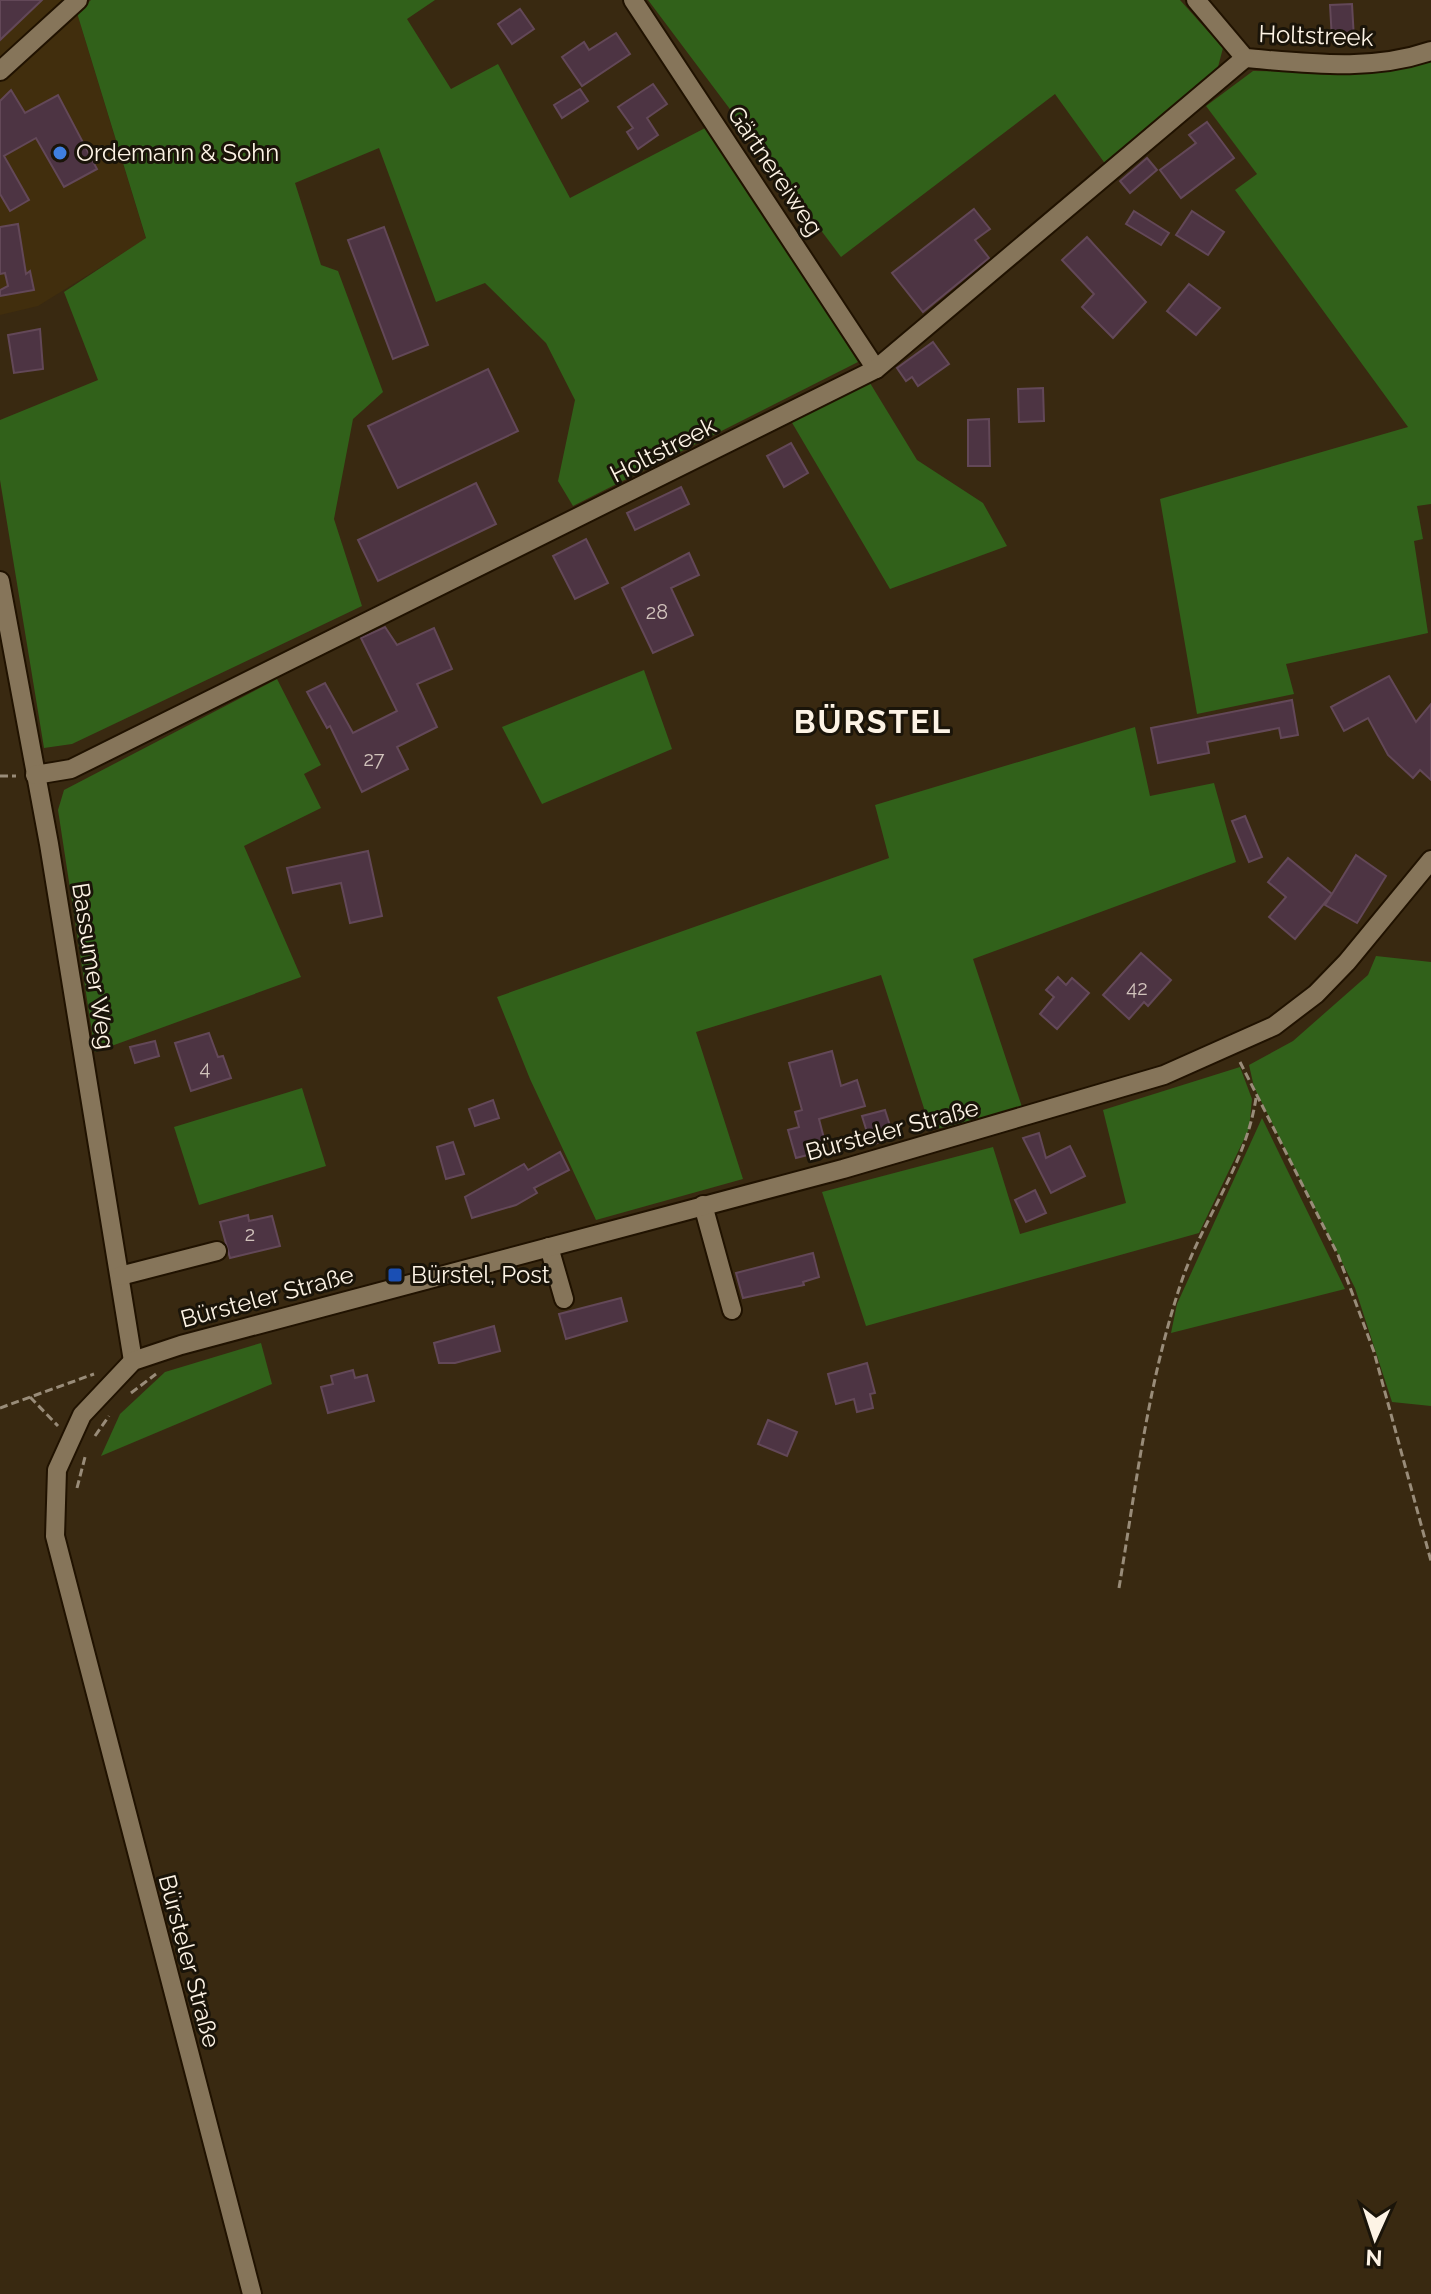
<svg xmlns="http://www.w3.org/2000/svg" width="1431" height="2294" font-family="Raleway,sans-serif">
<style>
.built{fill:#412e0d}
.green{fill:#31611a}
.building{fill:#4d3443;stroke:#634858;stroke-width:2}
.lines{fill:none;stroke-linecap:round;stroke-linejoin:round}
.minor-casing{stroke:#201200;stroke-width:22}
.path{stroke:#998c79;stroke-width:3;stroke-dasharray:8 4;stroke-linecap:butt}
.minor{stroke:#86755a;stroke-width:18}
.shop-dot{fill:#3f7fe0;stroke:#1a1409;stroke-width:3}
.transit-dot{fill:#1a4fb4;stroke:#1a1409;stroke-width:3}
.labels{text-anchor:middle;stroke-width:6;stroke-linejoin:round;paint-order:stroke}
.number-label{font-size:20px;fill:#d1c3bc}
.street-label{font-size:24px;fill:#fdf3e5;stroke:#1a1409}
.poi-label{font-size:24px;fill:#fdf3e5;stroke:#1a1409;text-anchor:start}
.district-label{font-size:32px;font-weight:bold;letter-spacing:2px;fill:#fdf3e5;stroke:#1a1409}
</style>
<rect width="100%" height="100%" fill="#392911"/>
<path class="built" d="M 0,0 L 73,0 L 146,239 L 38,306 L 0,315 Z"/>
<g class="green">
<path d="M 91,0 L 435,0 L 407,19 L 451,89 L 498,64 L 570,198 L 709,126 L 858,362 L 573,506 L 558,481 L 575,400 L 546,343 L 485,283 L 436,302 L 379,148 L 295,183 L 321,265 L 338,271 L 383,392 L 353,419 L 334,519 L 362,606 L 72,744 L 44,748 L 0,480 L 0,420 L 98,380 L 64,292 L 146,238 L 77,13 Z"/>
<path d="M 648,0 L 1180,0 L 1223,48 L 1218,67 L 1106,165 L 1055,94 L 841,257 Z"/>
<path d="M 1431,60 L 1431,504 L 1417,506 L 1423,539 L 1414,541 L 1428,633 L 1286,664 L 1294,694 L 1197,714 L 1160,499 L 1408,427 L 1235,190 L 1257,174 L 1206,106 L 1253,71 L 1365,73 Z"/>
<path d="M 870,383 L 917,460 L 983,503 L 1007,546 L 890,589 L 791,421 Z"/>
<path d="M 644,670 L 672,749 L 542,804 L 502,727 Z"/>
<path d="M 277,679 L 321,765 L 304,774 L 321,808 L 244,846 L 301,977 L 95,1052 L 58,810 L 64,790 Z"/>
<path d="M 1135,727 L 1150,796 L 1214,783 L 1236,862 L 973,959 L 1023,1110 L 931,1130 L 881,975 L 696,1032 L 743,1179 L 596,1220 L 530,1079 L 497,997 L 889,858 L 875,805 Z"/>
<path d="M 1376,956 L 1431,962 L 1431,1406 L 1392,1402 L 1355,1288 L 1254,1087 L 1249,1065 L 1293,1041 L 1368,975 Z"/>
<path d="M 1240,1067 L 1252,1099 L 1249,1129 L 1199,1233 L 866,1326 L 822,1192 L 993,1147 L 1020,1234 L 1126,1203 L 1103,1110 Z"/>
<path d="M 302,1088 L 326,1166 L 199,1205 L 174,1127 Z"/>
<path d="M 1262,1118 L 1345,1289 L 1171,1333 L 1177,1304 Z"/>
<path d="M 261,1343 L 272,1384 L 101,1456 L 120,1414 L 165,1372 Z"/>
</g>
<g class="building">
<path d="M 0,0 L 42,0 L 0,40 Z"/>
<path d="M 1352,4 L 1354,39 L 1332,40 L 1330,5 Z"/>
<path d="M 520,9 L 534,29 L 512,44 L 498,24 Z"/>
<path d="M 616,33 L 630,54 L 582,86 L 562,57 L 584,42 L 589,50 Z"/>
<path d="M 653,84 L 667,104 L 647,118 L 658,135 L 638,149 L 627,132 L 633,128 L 618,107 Z"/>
<path d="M 580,89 L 588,101 L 562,118 L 554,105 Z"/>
<path d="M 11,90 L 25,113 L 58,95 L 97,169 L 64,187 L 36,138 L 4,156 L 29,200 L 10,211 L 0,194 L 0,101 Z"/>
<path d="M 1207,122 L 1234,158 L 1181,198 L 1160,170 L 1196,143 L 1189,135 Z"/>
<path d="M 1147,158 L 1157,170 L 1130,193 L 1120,181 Z"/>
<path d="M 974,209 L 990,229 L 975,240 L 989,258 L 923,312 L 892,273 Z"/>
<path d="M 1134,211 L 1169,233 L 1161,245 L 1126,224 Z"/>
<path d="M 1192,211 L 1224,232 L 1208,255 L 1176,235 Z"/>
<path d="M 18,224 L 26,274 L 30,271 L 34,290 L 0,296 L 0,290 L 8,286 L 5,273 L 0,274 L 0,227 Z"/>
<path d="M 384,227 L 428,345 L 393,359 L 348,240 Z"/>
<path d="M 1087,237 L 1146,302 L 1113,338 L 1082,307 L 1094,294 L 1062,260 Z"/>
<path d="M 1189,284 L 1220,308 L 1196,335 L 1167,311 Z"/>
<path d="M 40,329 L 43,369 L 14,373 L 8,335 Z"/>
<path d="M 933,342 L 949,364 L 918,386 L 912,377 L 906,381 L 897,368 Z"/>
<path d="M 488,369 L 518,431 L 398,488 L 368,426 Z"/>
<path d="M 1043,388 L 1044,421 L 1019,422 L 1018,389 Z"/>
<path d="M 989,419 L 990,466 L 968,466 L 968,420 Z"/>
<path d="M 791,443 L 808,473 L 784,487 L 767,456 Z"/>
<path d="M 476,483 L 496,524 L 378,581 L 358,540 Z"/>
<path d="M 681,487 L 689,504 L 635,530 L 627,513 Z"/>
<path d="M 586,539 L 608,583 L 575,599 L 553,556 Z"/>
<path d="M 689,553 L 699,575 L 671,588 L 693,635 L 653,653 L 622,588 Z"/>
<path d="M 385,627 L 397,645 L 434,628 L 452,669 L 417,684 L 437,727 L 397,747 L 408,769 L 362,792 L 330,726 L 327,728 L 307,692 L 325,683 L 353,733 L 397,711 L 361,638 Z"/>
<path d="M 1389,676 L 1416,722 L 1431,704 L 1431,780 L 1420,770 L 1413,778 L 1388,755 L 1368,718 L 1344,731 L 1331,707 Z"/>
<path d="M 1292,700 L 1298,735 L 1281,738 L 1279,728 L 1207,742 L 1209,753 L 1158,763 L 1151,728 Z"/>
<path d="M 1245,816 L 1262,857 L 1249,862 L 1232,821 Z"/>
<path d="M 368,851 L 382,916 L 350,923 L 341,883 L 293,893 L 287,868 Z"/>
<path d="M 1356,855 L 1386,876 L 1357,923 L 1325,905 L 1332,894 L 1295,939 L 1269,917 L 1286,897 L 1268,882 L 1288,858 L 1332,894 Z"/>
<path d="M 1141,953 L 1171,980 L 1148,1006 L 1144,1002 L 1129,1019 L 1103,995 Z"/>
<path d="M 1058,977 L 1066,985 L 1072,978 L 1089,993 L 1057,1029 L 1040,1014 L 1054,997 L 1046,990 Z"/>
<path d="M 209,1033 L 218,1057 L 223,1056 L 231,1078 L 191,1091 L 175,1043 Z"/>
<path d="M 155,1041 L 159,1056 L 135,1063 L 130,1047 Z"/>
<path d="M 832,1051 L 841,1086 L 857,1080 L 865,1106 L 819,1119 L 827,1150 L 796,1158 L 788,1130 L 799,1127 L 795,1112 L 802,1110 L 789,1063 Z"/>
<path d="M 493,1100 L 499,1118 L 475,1126 L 469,1109 Z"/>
<path d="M 885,1110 L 894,1138 L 871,1145 L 862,1116 Z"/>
<path d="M 1039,1133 L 1046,1158 L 1070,1146 L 1085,1176 L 1051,1193 L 1023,1138 Z"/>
<path d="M 453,1142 L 464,1174 L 446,1179 L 437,1147 Z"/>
<path d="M 560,1152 L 569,1170 L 534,1188 L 537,1193 L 516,1205 L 472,1218 L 465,1197 L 524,1164 L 528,1170 Z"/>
<path d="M 1035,1190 L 1046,1213 L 1026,1222 L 1015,1200 Z"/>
<path d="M 248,1215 L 249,1221 L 272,1216 L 280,1246 L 230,1258 L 220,1222 Z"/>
<path d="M 813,1253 L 819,1277 L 803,1282 L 804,1285 L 743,1298 L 736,1273 Z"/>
<path d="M 621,1298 L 627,1321 L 566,1339 L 559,1314 Z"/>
<path d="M 494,1326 L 500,1351 L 455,1363 L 439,1363 L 434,1343 Z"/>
<path d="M 867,1363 L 875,1393 L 870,1394 L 873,1408 L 857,1412 L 854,1399 L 836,1404 L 828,1374 Z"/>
<path d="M 353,1370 L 355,1378 L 367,1375 L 374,1401 L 328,1413 L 321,1387 L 333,1384 L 331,1376 Z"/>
<path d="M 768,1420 L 797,1432 L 787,1456 L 758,1444 Z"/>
</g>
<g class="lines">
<defs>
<g id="minor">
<path d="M 633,0 L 876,369"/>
<path d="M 1196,0 L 1245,58 C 1308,63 1370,72 1431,51"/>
<path d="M 0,71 L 78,0"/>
<path d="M 0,581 L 49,844 L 133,1361"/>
<path d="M 35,775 L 71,769 L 876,369 L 1245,58"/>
<path d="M 703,1205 L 732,1310"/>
<path d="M 549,1247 L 564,1299"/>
<path d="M 120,1276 L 217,1251"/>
<path d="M 252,2294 L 55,1536 L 57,1470 L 82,1415 L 133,1361 L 181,1345 L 843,1169 L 1164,1075 L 1274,1026 L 1316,994 L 1347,962 L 1431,860"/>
</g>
</defs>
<use href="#minor" class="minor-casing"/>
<g class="path">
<path d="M 0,776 L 16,776"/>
<path d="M 1240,1062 L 1338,1255 L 1374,1352 L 1431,1561"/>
<path d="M 131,1393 L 156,1374"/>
<path d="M 30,1397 L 58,1426"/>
<path d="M 0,1408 L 94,1374"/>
<path d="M 95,1436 L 109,1416"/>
<path d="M 77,1488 L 85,1457"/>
<path d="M 1119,1588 C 1136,1486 1148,1382 1181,1283 C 1202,1220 1246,1165 1256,1098"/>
</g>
<use href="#minor" class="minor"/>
</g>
<circle class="shop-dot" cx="60" cy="153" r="8"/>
<rect class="transit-dot" x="387" y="1267" width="16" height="16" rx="4"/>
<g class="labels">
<g class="number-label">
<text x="657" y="619">28</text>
<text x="374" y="766">27</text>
<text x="1137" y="995">42</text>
<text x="205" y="1075">4</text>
<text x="250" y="1241">2</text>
</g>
<g class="street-label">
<text transform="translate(1316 36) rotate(2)" y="8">Holtstreek</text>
<text transform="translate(775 171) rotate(56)" y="8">Gärtnereiweg</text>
<text transform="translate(663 450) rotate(-27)" y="8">Holtstreek</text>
<text transform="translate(93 966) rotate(81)" y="8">Bassumer Weg</text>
<text transform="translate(892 1130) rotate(-15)" y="8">Bürsteler Straße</text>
<text transform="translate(267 1297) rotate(-15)" y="8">Bürsteler Straße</text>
<text transform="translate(189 1961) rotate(75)" y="8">Bürsteler Straße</text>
</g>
<g class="poi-label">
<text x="76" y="161">Ordemann &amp; Sohn</text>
<text x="411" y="1283">Bürstel, Post</text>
</g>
<g class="district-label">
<text x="873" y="733">BÜRSTEL</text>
</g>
</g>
<g transform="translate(1375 2238) rotate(183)" stroke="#1a1409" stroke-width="6" paint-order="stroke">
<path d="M0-6L14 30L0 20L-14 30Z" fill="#fdf3e5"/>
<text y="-12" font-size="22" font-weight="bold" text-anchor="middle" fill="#fdf3e5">N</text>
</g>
</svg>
